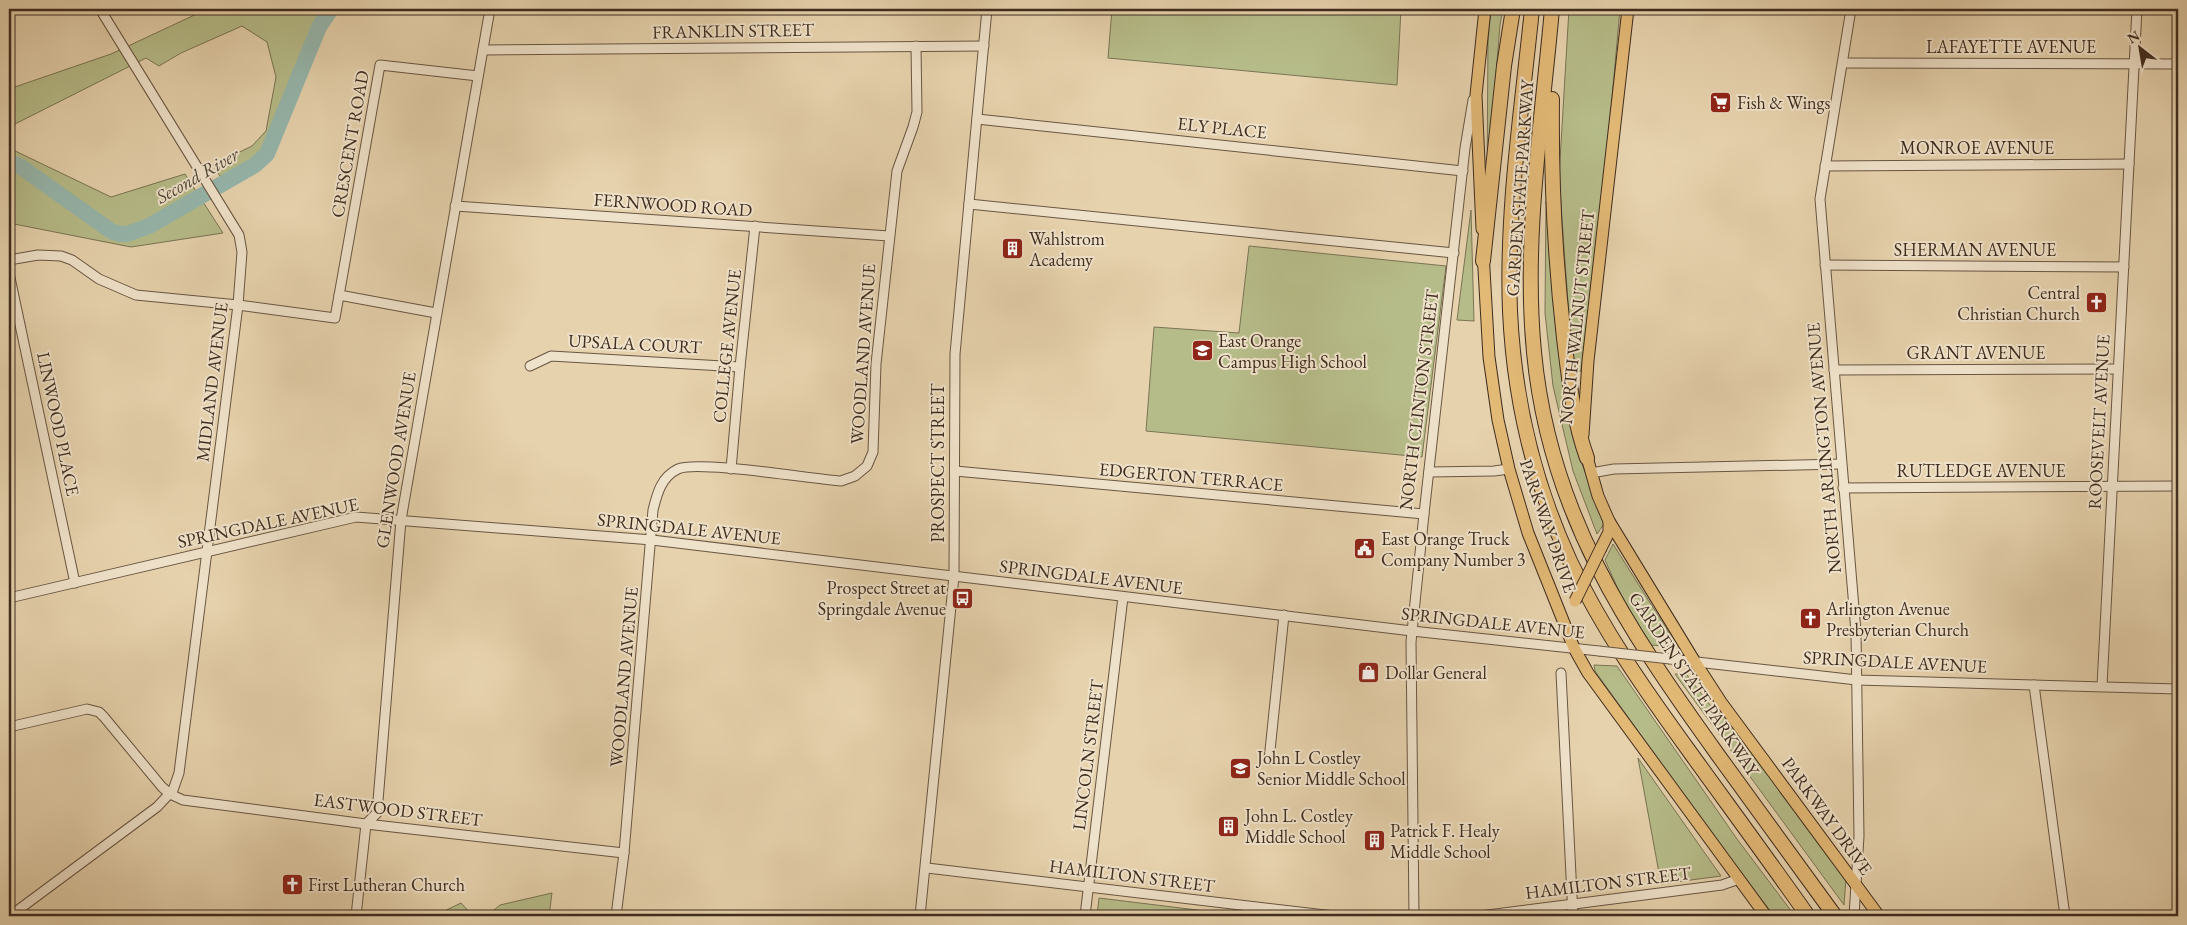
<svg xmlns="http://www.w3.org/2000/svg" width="2187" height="925" font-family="'EB Garamond',serif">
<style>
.green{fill:#b6bc89;stroke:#7a7454}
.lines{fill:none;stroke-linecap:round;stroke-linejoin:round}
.river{stroke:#96b7ad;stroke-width:16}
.minor-casing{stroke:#695642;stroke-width:11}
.major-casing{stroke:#3f2c1f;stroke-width:13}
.highway-casing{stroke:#3f2c1f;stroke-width:16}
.minor{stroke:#efe2ca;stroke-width:9}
.major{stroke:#e3b976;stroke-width:11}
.highway{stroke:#e3b976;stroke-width:14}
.minor-bridge-casing{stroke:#695642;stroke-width:11;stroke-linecap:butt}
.major-bridge-casing{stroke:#3f2c1f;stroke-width:13;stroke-linecap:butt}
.minor-bridge{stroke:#efe2ca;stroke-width:9}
.major-bridge{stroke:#e3b976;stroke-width:11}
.labels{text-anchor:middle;stroke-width:4;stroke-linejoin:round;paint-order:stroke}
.street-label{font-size:18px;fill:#3f2c1f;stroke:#efe2ca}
.poi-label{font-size:18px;fill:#3f2c1f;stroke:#efe2ca;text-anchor:start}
.water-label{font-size:19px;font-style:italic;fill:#50483b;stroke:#efe2ca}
</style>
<rect width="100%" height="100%" fill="#e6d2ad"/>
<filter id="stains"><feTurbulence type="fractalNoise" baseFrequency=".004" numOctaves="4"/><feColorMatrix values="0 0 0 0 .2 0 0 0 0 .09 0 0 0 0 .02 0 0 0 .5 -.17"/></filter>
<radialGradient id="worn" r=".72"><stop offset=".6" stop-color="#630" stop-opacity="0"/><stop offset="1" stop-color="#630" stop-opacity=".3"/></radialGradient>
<g class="green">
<path d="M 201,9 L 338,9 L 334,11 L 272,151 L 223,181 L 213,165 L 252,146 L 266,131 L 276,77 L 267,42 L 242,26 L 181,53 L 159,66 L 146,58 L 9,127 L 9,89 L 111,54 L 203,11 Z"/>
<path d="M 1112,9 L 1401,9 L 1397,85 L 1108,58 Z"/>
<path d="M 1491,9 L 1503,9 L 1500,25 L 1487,183 L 1488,39 Z"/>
<path d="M 1569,9 L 1620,9 L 1607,154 L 1581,371 L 1573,372 L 1559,177 Z"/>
<path d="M 9,148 L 111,197 L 185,174 L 223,233 L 131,247 L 9,223 Z"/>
<path d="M 1546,201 L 1569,411 L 1582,464 L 1604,524 L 1597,534 L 1573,471 L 1553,386 L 1545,313 Z"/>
<path d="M 1471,210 L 1474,321 L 1457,320 Z"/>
<path d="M 1249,246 L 1446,266 L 1422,457 L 1146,431 L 1154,327 L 1239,333 Z"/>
<path d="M 1613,544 L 1673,639 L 1673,647 L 1651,645 L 1622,598 L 1605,560 Z"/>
<path d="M 1594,665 L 1617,666 L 1737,839 L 1795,916 L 1774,916 L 1698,815 L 1595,671 Z"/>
<path d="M 1675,674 L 1687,675 L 1714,710 L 1724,716 L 1846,878 L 1844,905 Z"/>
<path d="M 1638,758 L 1721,876 L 1661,884 Z"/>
<path d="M 552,893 L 549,916 L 487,916 L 500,905 Z"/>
<path d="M 1099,898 L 1238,915 L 1238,916 L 1097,916 Z"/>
<path d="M 461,903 L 473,916 L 434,916 Z"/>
</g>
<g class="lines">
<path class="river" d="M 9,162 L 21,167 L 111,231 L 119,234 L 127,234 L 149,226 L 255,165 L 267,154 L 319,27 L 331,9"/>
<defs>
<g id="minor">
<path d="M 1851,9 L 1820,199 L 1856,632 L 1859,836 L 1854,916"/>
<path d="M 483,50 L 984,46"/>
<path d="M 1843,63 L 2178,64"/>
<path d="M 977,119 L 1463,171"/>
<path d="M 1825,166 L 2129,164"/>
<path d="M 969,204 L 1454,253"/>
<path d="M 455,206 L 889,236"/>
<path d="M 9,260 L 38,255 L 61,256 L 72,260 L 99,279 L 136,295 L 238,305 L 335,318 L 380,65 L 478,76"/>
<path d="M 1825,265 L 2124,267"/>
<path d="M 9,273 L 75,583"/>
<path d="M 339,295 L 436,313"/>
<path d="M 530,366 L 551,356 L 740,367"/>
<path d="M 1834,370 L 2118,369"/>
<path d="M 731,469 L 740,367 L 755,226"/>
<path d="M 955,471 L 1424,514"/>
<path d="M 1429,472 L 1494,471 L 1509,469"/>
<path d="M 1591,473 L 1614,469 L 1841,464"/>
<path d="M 1843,488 L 2178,486"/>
<path d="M 9,598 L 356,517 L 652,540 L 1412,631 L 1599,651"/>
<path d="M 1670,659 L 1857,680 L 2178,689"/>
<path d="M 1561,673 L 1573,916"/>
<path d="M 2034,685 L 2065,916"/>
<path d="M 2102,686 L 2137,9"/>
<path d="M 9,727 L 87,709 L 99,712 L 104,717 L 162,787 L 170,794 L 183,800 L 366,824 L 624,853"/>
<path d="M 1269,760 L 1284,615"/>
<path d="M 927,868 L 1334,916"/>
<path d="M 10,916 L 157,807 L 173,790 L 179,773 L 238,305 L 242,252 L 239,235 L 100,9"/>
<path d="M 356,916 L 366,824 L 377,813 L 401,520 L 490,9"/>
<path d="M 616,916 L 624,853 L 653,510 C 657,494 661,477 678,469 C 697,460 812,479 841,481 L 855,476 L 867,466 L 873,452 L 876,364 L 897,171 L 913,127 L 917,112 L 916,46"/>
<path d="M 920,916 L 954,576 L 955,354 L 987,9"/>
<path d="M 1085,916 L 1123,597"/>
<path d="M 1414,916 L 1411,642 L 1424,514 L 1465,148 L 1473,100"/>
<path d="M 1480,916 L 1722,885 L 1739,879"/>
</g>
<g id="major">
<path d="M 1482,229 L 1476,95 L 1485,9"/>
<path d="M 1483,252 L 1489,357 L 1498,420 L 1509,469 L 1528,533 L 1574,648 L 1588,673 L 1766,916"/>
<path d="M 1583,435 L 1588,361 L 1628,9"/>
<path d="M 1585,450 L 1598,496 L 1609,521 L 1695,662 L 1721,702 L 1879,916"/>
<path d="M 1601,548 L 1609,532 L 1609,521"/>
</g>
<g id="highway">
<path d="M 1532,9 C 1522,108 1506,211 1510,311 C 1514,398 1534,483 1570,561 C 1603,631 1647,693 1692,755 C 1731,809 1770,862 1808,916"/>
<path d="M 1552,9 C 1542,122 1523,238 1534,352 C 1549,513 1626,627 1718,755 C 1757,808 1796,862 1835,916"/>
<path d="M 1552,99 C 1551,179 1555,259 1564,338 C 1569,379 1573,419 1587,458"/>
<path d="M 1483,261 L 1504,66 L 1513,9"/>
</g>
</defs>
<use href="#minor" class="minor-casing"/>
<use href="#major" class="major-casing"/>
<use href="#highway" class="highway-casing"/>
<use href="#minor" class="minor"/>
<use href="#major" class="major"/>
<use href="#highway" class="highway"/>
<defs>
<path id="minor-bridge" d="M 1599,651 L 1670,659"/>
<path id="major-bridge" d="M 1575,601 L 1601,548"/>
</defs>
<use href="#minor-bridge" class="minor-bridge-casing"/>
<use href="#major-bridge" class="major-bridge-casing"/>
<use href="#minor-bridge" class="minor-bridge"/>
<use href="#major-bridge" class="major-bridge"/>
</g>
<defs>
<symbol id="supermarket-square" viewBox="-11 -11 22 22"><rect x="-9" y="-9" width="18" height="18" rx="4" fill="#8f2418" stroke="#efe2ca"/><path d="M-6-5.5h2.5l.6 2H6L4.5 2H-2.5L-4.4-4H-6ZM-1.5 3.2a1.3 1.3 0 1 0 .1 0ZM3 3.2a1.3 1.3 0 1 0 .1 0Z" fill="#fff"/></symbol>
<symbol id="building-square" viewBox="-11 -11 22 22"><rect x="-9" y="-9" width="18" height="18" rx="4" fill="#8f2418" stroke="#efe2ca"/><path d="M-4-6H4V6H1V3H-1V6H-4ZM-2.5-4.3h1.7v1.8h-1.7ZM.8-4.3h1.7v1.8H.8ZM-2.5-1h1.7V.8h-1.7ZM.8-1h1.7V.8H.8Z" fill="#fff"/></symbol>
<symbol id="church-square" viewBox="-11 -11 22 22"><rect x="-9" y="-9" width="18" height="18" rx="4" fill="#8f2418" stroke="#efe2ca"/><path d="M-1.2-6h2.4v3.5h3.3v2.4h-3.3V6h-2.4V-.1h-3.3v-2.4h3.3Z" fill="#fff"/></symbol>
<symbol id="school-square" viewBox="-11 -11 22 22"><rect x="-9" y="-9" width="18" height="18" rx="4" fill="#8f2418" stroke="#efe2ca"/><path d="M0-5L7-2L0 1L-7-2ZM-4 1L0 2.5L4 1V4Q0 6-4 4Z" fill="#fff"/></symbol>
<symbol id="civic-square" viewBox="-11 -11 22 22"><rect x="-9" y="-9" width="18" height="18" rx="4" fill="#8f2418" stroke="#efe2ca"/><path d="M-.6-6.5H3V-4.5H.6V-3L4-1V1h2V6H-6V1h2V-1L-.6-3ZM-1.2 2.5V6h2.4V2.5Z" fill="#fff"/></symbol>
<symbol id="bus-square" viewBox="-11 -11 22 22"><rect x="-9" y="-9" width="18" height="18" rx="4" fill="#8f2418" stroke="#efe2ca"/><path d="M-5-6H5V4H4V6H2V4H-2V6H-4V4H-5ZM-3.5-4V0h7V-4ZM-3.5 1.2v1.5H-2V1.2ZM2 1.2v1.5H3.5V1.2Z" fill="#fff"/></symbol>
<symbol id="shop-square" viewBox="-11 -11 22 22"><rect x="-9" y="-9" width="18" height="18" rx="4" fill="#8f2418" stroke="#efe2ca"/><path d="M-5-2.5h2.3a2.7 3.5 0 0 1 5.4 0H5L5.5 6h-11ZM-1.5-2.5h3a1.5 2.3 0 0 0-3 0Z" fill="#fff"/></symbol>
</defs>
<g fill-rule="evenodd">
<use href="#supermarket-square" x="1708" y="90" width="25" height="25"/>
<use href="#building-square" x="1000" y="236" width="25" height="25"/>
<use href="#church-square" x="2084" y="290" width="25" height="25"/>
<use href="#school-square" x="1190" y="338" width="25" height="25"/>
<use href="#civic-square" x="1352" y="536" width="25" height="25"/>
<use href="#bus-square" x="950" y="586" width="25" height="25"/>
<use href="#church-square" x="1798" y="606" width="25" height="25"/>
<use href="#shop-square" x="1356" y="660" width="25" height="25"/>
<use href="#school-square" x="1228" y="756" width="25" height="25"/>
<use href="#building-square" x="1216" y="814" width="25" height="25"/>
<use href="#building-square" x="1362" y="828" width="25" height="25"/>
<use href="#church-square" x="280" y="872" width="25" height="25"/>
</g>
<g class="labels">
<g class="street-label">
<text transform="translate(733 31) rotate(-1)" y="6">FRANKLIN STREET</text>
<text x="2011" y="53">LAFAYETTE AVENUE</text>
<text transform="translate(1222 128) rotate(6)" y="6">ELY PLACE</text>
<text transform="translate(350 144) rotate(-80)" y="6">CRESCENT ROAD</text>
<text x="1977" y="154">MONROE AVENUE</text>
<text transform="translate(1520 188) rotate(-86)" y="6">GARDEN STATE PARKWAY</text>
<text transform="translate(673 205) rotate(4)" y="6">FERNWOOD ROAD</text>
<text x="1975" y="256">SHERMAN AVENUE</text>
<text transform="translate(1577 317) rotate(-84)" y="6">NORTH WALNUT STREET</text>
<text transform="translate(635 344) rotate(3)" y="6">UPSALA COURT</text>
<text transform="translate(727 346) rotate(-84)" y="6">COLLEGE AVENUE</text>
<text x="1976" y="359">GRANT AVENUE</text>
<text transform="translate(863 354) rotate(-86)" y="6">WOODLAND AVENUE</text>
<text transform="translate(212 382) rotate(-83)" y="6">MIDLAND AVENUE</text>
<text transform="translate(1419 400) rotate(-83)" y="6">NORTH CLINTON STREET</text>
<text transform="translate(2099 422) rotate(-87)" y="6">ROOSEVELT AVENUE</text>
<text transform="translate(58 424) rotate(78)" y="6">LINWOOD PLACE</text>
<text transform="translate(1824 448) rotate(-95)" y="6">NORTH ARLINGTON AVENUE</text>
<text transform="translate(396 460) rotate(-81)" y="6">GLENWOOD AVENUE</text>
<text transform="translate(938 463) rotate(-90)" y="6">PROSPECT STREET</text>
<text x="1981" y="477">RUTLEDGE AVENUE</text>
<text transform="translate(1191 477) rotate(5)" y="6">EDGERTON TERRACE</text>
<text transform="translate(268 523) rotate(-12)" y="6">SPRINGDALE AVENUE</text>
<text transform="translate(1548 526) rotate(71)" y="6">PARKWAY DRIVE</text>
<text transform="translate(689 529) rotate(6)" y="6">SPRINGDALE AVENUE</text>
<text transform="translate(1091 577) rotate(7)" y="6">SPRINGDALE AVENUE</text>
<text transform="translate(1493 623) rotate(6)" y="6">SPRINGDALE AVENUE</text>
<text transform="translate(1895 662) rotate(3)" y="6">SPRINGDALE AVENUE</text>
<text transform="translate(624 677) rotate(-85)" y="6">WOODLAND AVENUE</text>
<text transform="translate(1694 684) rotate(56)" y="6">GARDEN STATE PARKWAY</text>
<text transform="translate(1088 755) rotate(-83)" y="6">LINCOLN STREET</text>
<text transform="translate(398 810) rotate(7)" y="6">EASTWOOD STREET</text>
<text transform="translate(1827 816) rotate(54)" y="6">PARKWAY DRIVE</text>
<text transform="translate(1132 876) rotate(7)" y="6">HAMILTON STREET</text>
<text transform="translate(1608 883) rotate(-7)" y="6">HAMILTON STREET</text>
</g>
<g class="poi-label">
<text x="1737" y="109">Fish &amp; Wings</text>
<text x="1029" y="245">Wahlstrom<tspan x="1029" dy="21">Academy</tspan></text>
<text x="2080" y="299" text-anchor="end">Central<tspan x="2080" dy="21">Christian Church</tspan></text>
<text x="1218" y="347">East Orange<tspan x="1218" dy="21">Campus High School</tspan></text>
<text x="1381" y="545">East Orange Truck<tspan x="1381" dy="21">Company Number 3</tspan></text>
<text x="946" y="594" text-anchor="end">Prospect Street at<tspan x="946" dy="21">Springdale Avenue</tspan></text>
<text x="1826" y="615">Arlington Avenue<tspan x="1826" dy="21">Presbyterian Church</tspan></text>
<text x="1385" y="679">Dollar General</text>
<text x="1257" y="764">John L Costley<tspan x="1257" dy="21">Senior Middle School</tspan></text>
<text x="1245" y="822">John L. Costley<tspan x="1245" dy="21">Middle School</tspan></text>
<text x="1390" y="837">Patrick F. Healy<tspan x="1390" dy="21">Middle School</tspan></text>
<text x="308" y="891">First Lutheran Church</text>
</g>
<g class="water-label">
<text transform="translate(197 175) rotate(-30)" y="7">Second River</text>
</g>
</g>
<rect width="2187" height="925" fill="none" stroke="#e6d2ad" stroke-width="30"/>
<rect x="10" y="10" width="2167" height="905" fill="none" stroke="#3f2c1f" stroke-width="2.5"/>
<rect x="15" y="15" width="2157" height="895" fill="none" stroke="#3f2c1f"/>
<g transform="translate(2140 48) rotate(329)" stroke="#efe2ca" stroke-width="4" paint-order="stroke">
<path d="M0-4L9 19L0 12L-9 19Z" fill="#3f2c1f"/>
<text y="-8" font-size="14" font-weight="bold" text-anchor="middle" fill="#3f2c1f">N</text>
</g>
<rect width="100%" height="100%" filter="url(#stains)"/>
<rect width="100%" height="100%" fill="url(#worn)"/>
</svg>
